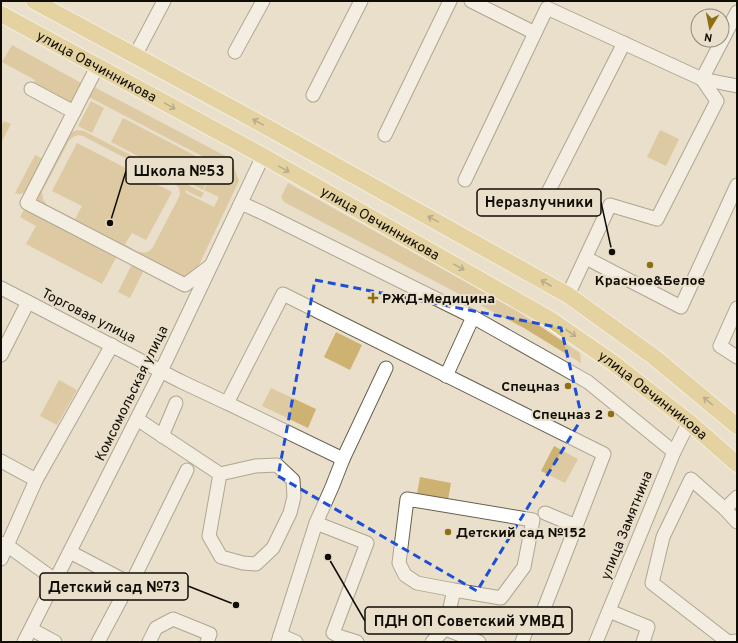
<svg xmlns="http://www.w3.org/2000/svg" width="738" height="643" font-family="Overpass,sans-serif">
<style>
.green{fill:#ceb271;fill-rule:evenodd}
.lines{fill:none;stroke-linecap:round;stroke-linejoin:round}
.minor-casing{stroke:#68604e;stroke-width:15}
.major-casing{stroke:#fff;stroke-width:18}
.minor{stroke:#fff;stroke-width:13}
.major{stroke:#dec370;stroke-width:16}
.oneway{stroke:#817140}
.marked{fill:none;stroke:#1d4ed8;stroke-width:3;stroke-dasharray:8 5;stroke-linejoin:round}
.poi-dot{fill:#8f6f13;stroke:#e9dfcb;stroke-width:1.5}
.labels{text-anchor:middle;stroke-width:4;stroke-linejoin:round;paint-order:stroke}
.street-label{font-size:14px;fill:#100d06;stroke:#e9dfcb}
.poi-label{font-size:14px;font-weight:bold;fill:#100d06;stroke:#e9dfcb;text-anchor:start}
.leader{fill:none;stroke:#100d06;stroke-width:1.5}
.callout-dot{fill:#100d06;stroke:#e9dfcb;stroke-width:1.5}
.callout{fill:#e9dfcb;stroke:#100d06;stroke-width:1.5}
.callout-label{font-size:15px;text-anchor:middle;font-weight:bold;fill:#100d06}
</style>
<rect width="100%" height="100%" fill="#e9dfcb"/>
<g class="green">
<path d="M 12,45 L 83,84 L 72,103 L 69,103 L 33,84 L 35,80 L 2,62 Z"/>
<path d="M 94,87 L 231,159 L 239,181 L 198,267 L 188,280 L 40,206 L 37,198 L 69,133 L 77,130 L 84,131 L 204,193 L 201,198 L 185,190 L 186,193 L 214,207 L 219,197 L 204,190 L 217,164 L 89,97 ZM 78,135 L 83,136 L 175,184 C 180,187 181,192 179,197 L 153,247 C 145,258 134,250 125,244 L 132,233 L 146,240 L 172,192 L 77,143 L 52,191 L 82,206 L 75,219 L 47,205 L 43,199 L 42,192 L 69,141 L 73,137 Z"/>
<path d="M 91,101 L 104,108 L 92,133 L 78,126 Z"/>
<path d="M 123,118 L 215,166 L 203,190 L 111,142 Z"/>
<path d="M 4,121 L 11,124 L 1,143 L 1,126 Z"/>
<path d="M 660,130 L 679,139 L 666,166 L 647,157 Z"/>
<path d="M 35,155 L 45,160 L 27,190 C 23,194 20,195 15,193 Z"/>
<path d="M 288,183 L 513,308 L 580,353 L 581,363 L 524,328 L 284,202 L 281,197 Z"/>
<path d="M 25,208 L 117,256 L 102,284 L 26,244 L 36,226 L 20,217 Z"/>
<path d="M 132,264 L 144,270 L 130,298 L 118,292 Z"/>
<path d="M 336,332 L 362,345 L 350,370 L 324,357 Z"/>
<path d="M 59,380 L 77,390 L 57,425 L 40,416 Z"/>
<path d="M 271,388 L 316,409 L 308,428 L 262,406 Z"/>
<path d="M 554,446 L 578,459 L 565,483 L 541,471 Z"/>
<path d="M 420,477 L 451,483 L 448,500 L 417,494 Z"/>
</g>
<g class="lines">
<defs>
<g id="minor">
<path d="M 471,1 L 535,33 L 547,8 L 702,79 L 737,86"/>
<path d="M 235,52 L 263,1"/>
<path d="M 135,56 L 164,1"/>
<path d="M 97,67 L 27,203 L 185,285 L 209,267"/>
<path d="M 31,89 L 74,112"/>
<path d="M 313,95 L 361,1"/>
<path d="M 385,135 L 450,1"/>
<path d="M 465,180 L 535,33"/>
<path d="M 241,203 L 265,214 L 473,317 L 588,382 L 674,452"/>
<path d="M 540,208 L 624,43"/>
<path d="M 586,258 L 681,307 L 737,185"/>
<path d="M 1,288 L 180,381 L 227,403 L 283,294 L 604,454 L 540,619 L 526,631 L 522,642"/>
<path d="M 568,295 L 610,205 L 657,219 L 717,101 L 702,79 L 737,12"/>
<path d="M 737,308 L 720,346 L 737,357"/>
<path d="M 1,355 L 28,302"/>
<path d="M 446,376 L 473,317"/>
<path d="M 227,403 L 343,459"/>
<path d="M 137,419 L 220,474 L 255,466 L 277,465 L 293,480 L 294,497 L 290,513 L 273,548 L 256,564 L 243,563 L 221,557 L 209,536 L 220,474"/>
<path d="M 162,436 L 176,403"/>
<path d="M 1,461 L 36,480"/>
<path d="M 725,509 L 737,497"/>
<path d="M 545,513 L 576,526"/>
<path d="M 737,522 L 725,509 L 691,479 L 663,537 L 652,583 L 728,642 L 737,641"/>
<path d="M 316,523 L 367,543 L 333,633 L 341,637 L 357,642"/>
<path d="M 1,543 L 8,546 L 55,580"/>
<path d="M 70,552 L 131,584 L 187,470"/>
<path d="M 1,559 L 36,480 L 112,345"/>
<path d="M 609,611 L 648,627 L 643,642"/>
<path d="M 31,629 L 55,642"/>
<path d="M 445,629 L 454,590 L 501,598 L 524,567 L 533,520 L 407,499 L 399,563 L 405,575 L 417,583 L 454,590"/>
<path d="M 280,635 L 296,642"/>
<path d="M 24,642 L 161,371 L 263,156"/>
<path d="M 98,642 L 121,599"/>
<path d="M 149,642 L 156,628 L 173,619 L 210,634 L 207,642"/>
<path d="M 278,642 L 316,523 L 332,487 L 343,459 L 386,368"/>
<path d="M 432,642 L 445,629 L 479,642"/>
<path d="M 596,642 L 674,452 L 689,422"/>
</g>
<g id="major">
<path d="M 34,1 L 256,121 L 568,295 L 654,357 L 737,426"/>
<path id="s1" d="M 1,14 L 263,156 L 551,320 L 612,362 L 689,422 L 737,464"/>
</g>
</defs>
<use href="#minor" class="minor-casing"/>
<use href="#major" class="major-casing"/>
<use href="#minor" class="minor"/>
<use href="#major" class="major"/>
</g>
<defs><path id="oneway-shaft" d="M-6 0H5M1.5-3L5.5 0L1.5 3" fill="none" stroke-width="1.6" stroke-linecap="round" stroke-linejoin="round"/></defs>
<g class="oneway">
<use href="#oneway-shaft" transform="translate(170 106) rotate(29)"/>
<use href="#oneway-shaft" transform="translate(258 122) rotate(-151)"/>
<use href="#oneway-shaft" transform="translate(284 169) rotate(29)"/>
<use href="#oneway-shaft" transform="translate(433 219) rotate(-151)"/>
<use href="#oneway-shaft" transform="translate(459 267) rotate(29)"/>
<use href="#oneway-shaft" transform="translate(546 283) rotate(-150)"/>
<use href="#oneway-shaft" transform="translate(571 333) rotate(35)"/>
<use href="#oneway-shaft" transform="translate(708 401) rotate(-141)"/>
</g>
<path d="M0 0H738V643H0ZM 315,280 L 561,328 L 582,418 L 477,591 L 278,476 Z" fill="#e9dfcb" fill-opacity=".55" fill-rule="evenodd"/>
<path class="marked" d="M 315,280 L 561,328 L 582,418 L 477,591 L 278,476 Z"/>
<g class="poi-dot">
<circle cx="650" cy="265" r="4"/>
<path d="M371 292h4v4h4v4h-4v4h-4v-4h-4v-4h4z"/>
<circle cx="568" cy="386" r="4"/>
<circle cx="611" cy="414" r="4"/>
<circle cx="448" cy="532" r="4"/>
</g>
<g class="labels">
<g class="street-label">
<text dy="5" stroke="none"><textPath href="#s1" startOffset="109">улица Овчинникова</textPath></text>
<text dy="5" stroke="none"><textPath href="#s1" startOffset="433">улица Овчинникова</textPath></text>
<text transform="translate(89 315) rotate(27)" y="5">Торговая улица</text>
<text transform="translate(131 393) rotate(-64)" y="5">Комсомольская улица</text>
<text dy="5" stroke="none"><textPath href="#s1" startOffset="756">улица Овчинникова</textPath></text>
<text transform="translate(626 525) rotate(-68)" y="5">улица Замятнина</text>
</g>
<g class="poi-label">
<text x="650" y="285" text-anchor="middle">Красное&amp;Белое</text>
<text x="382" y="303">РЖД-Медицина</text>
<text x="560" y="391" text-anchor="end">Спецназ</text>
<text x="603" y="419" text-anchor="end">Спецназ 2</text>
<text x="456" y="537">Детский сад №152</text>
</g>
</g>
<path class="leader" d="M110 223L126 171M612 252L601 202M236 605L188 586M328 557L365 621"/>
<g class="callout-dot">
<circle cx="110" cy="223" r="4"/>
<circle cx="612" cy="252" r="4"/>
<circle cx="236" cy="605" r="4"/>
<circle cx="328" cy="557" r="4"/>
</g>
<g class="callout">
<rect x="126" y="157" width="107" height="27" rx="4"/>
<rect x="477" y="189" width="124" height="27" rx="4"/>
<rect x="40" y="573" width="148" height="27" rx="4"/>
<rect x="365" y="607" width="207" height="27" rx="4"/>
</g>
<g class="callout-label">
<text x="179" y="176">Школа №53</text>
<text x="539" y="207">Неразлучники</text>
<text x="114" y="592">Детский сад №73</text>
<text x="469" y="626">ПДН ОП Советский УМВД</text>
</g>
<rect width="738" height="643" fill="none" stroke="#100d06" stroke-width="4"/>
<g transform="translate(710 28) rotate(190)"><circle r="19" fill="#e9dfcb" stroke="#928b7c"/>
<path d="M0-3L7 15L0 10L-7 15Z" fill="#8f6f13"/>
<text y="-6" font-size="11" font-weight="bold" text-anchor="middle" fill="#100d06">N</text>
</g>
</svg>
